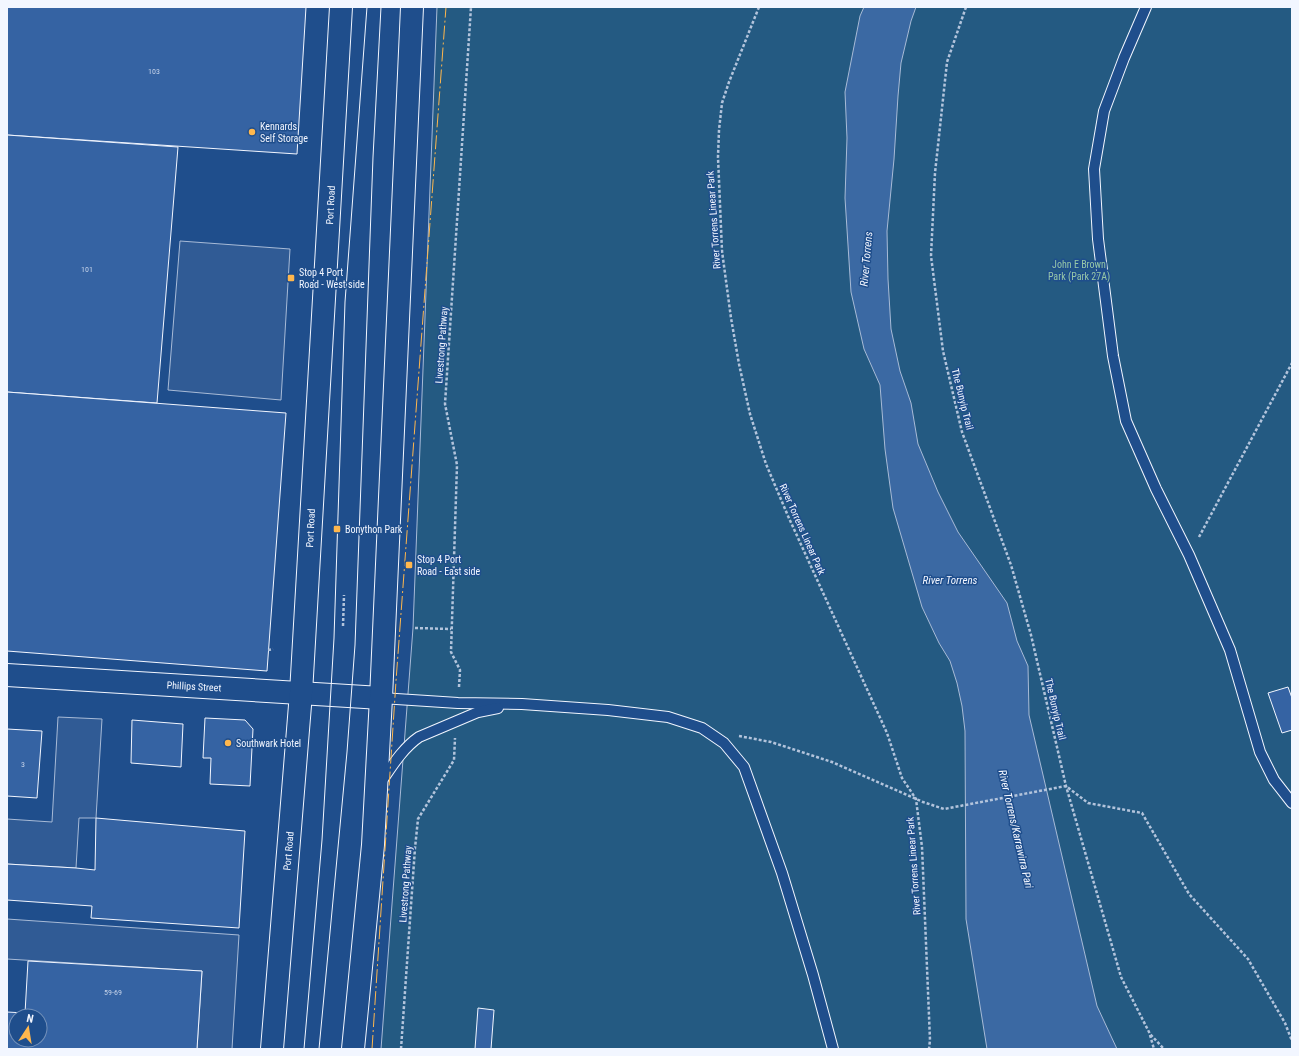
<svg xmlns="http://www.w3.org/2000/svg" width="1299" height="1056" font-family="'Roboto Condensed',sans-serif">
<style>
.green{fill:#245a82;stroke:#a8bbd7}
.parking{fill:#305b95;stroke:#a8bbd7}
.water{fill:#3b69a3;stroke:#a8bbd7}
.building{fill:#3563a3;stroke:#f2f6ff;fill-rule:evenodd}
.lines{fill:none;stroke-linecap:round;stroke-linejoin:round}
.service-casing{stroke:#f2f6ff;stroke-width:12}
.tertiary-casing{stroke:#f2f6ff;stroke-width:24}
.trunk-casing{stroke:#f2f6ff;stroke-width:24}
.path{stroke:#b3c4dc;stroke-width:2.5;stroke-dasharray:3 2;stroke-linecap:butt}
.service{stroke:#1f4e8c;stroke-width:10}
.tertiary{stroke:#1f4e8c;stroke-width:22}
.trunk{stroke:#1f4e8c;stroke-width:22}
.tram{stroke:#f2f6ff;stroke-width:1}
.power{stroke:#ffb74d;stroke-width:1;stroke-dasharray:14 3 2 3;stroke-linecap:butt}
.poi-dot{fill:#ffb74d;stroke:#1f4e8c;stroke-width:1.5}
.labels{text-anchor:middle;stroke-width:3;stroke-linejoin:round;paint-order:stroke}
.number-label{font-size:8px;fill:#c3d1e8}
.poi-label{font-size:10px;fill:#f2f6ff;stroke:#1f4e8c;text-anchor:start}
.street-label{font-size:10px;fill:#f2f6ff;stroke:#1f4e8c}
.park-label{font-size:10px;fill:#97c8a6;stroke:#1f4e8c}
.water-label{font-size:11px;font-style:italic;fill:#f2f6ff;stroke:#1f4e8c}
</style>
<rect width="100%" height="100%" fill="#1f4e8c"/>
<path class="green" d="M 437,7 L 1292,7 L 1292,1049 L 381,1049 L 413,628 Z"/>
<g class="parking">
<path d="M 180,241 L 290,249 L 281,400 L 168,390 Z"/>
<path d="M 58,717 L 102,719 L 96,818 L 79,818 L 76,868 L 7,864 L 7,819 L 52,822 Z"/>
<path d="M 7,919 L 239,935 L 232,1049 L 197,1049 L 202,971 L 7,959 Z"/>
</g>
<path class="water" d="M 864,7 L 916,7 L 911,21 L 901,63 L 898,96 L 894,159 L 887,231 L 888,279 L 891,329 L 900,371 L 911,403 L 918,444 L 938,492 L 958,532 L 1007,603 L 1017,641 L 1028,666 L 1029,715 L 1097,1006 L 1117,1049 L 987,1049 L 966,919 L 965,731 L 962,706 L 957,683 L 950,661 L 939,643 L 922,607 L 893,508 L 885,449 L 880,385 L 864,349 L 851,292 L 845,198 L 847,138 L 845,92 L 860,16 Z"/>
<g class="building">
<path d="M 7,7 L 306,7 L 297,154 L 7,135 Z"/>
<path d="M 7,135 L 178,147 L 157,403 L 7,392 Z"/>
<path d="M 7,392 L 286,413 L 267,671 L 7,651 Z"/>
<path d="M 1288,687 L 1292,698 L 1292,730 L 1282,733 L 1268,693 Z"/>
<path d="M 205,718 L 245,720 L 253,729 L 250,786 L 210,784 L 211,758 L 203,758 Z"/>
<path d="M 132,720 L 183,724 L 181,767 L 131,763 Z"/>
<path d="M 7,729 L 42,731 L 37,798 L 7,796 Z"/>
<path d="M 96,818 L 245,831 L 239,928 L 91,918 L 92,906 L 7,900 L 7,864 L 76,868 L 95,870 Z"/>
<path d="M 28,961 L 202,971 L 197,1049 L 7,1049 L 7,1012 L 25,1013 ZM 16,1016 L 40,1016 L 40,1040 L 16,1040 Z"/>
<path d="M 478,1008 L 494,1010 L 491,1049 L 475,1049 Z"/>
</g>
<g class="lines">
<defs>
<g id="service">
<path d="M 1146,7 L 1124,58 L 1104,111 L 1094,169 L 1098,239 L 1113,356 L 1126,421 L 1156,489 L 1189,555 L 1230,650 L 1260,752 L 1274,780 L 1292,803"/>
<path d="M 381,698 L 458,703 L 522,704 L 608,710 L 668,717 L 702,728 L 724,743 L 744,767 L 782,873 L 813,975 L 833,1049"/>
<path d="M 381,782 C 392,766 403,748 419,737 L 478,712 L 498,708"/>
</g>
<path id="tertiary" d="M 7,675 L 381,698"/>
<g id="trunk">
<path d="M 272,1049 L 301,693 L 341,7"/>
<path d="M 353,1049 L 373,845 L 381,698 L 412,7"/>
</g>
</defs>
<use href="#service" class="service-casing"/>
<use href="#tertiary" class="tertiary-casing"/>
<use href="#trunk" class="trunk-casing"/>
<g class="path">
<path d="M 759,7 L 729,82 L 722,103 L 719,130 L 718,157 L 722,251 L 731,318 L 739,364 L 750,414 L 766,464 L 788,516 L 887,733 L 902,778 L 916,799 L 922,847 L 930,1040 L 929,1049"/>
<path d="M 966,7 L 947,62 L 935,173 L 931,256 L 943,351 L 962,432 L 1011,565 L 1031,635 L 1066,786 L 1121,977 L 1150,1034 L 1164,1049"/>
<path d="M 1199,537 L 1292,363"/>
<path d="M 343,626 L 344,595"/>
<path d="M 415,628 L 451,629"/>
<path d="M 268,650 L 273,649"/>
<path d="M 459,687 L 460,670 L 451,652 L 457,465 L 445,404 L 471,7"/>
<path d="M 739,736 L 771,742 L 832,762 L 923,802 L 944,809 L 1066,786 L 1088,803 L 1142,813 L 1189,894 L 1248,959 L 1285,1023 L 1292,1041"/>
<path d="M 1150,1035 L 1154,1049"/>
<path d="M 401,1049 L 415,848 L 418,819 L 454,760 L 455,738"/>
</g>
<use href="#service" class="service"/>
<use href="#tertiary" class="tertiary"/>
<use href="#trunk" class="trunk"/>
<g class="tram">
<path d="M 304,1049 L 322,840 L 334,638 L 345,302 L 367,7"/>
<path d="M 319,1049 L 347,752 L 355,645 L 373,157 L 381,7"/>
</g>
<path class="power" d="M 372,1049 L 396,681 L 446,7"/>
</g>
<g class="poi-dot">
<circle cx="252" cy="132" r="4"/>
<rect x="287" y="274" width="8" height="8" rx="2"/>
<rect x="333" y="525" width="8" height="8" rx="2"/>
<rect x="405" y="561" width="8" height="8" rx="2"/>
<circle cx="228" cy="743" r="4"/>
</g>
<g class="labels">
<g class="number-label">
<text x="154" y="74">103</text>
<text x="87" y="272">101</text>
<text x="23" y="767">3</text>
<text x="113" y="995">59-69</text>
</g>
<g class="poi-label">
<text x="260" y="130">Kennards<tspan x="260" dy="12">Self Storage</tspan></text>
<text x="299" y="276">Stop 4 Port<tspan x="299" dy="12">Road - West side</tspan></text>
<text x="345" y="533">Bonython Park</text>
<text x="417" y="563">Stop 4 Port<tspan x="417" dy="12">Road - East side</tspan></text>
<text x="236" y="747">Southwark Hotel</text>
</g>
<g class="street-label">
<text transform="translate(330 205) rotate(-87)" y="4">Port Road</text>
<text transform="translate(713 220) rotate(-94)" y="4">River Torrens Linear Park</text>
<text transform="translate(441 345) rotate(-86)" y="4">Livestrong Pathway</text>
<text transform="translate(963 399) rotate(76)" y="4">The Bunyip Trail</text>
<text transform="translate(310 528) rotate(-87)" y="4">Port Road</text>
<text transform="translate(803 529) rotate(66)" y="4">River Torrens Linear Park</text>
<text transform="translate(194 686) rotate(3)" y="4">Phillips Street</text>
<text transform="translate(1056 709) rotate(77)" y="4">The Bunyip Trail</text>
<text transform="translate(288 851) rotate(-85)" y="4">Port Road</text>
<text transform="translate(913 866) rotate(-94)" y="4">River Torrens Linear Park</text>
<text transform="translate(405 884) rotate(-86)" y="4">Livestrong Pathway</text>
</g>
<g class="park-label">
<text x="1079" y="268">John E Brown<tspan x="1079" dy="12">Park (Park 27A)</tspan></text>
</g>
<g class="water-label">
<text transform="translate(866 259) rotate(-85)" y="4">River Torrens</text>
<text x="950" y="584">River Torrens</text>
<text transform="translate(1016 829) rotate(77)" y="4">River Torrens/Karrawirra Pari</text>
</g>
</g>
<rect width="1299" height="1056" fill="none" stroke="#f2f6ff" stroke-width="16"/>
<g transform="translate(28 1028) rotate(12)"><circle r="19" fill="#1f4e8c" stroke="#7391ba"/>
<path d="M0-3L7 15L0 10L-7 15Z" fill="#ffb74d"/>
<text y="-6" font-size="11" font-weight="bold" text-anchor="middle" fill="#f2f6ff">N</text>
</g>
</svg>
